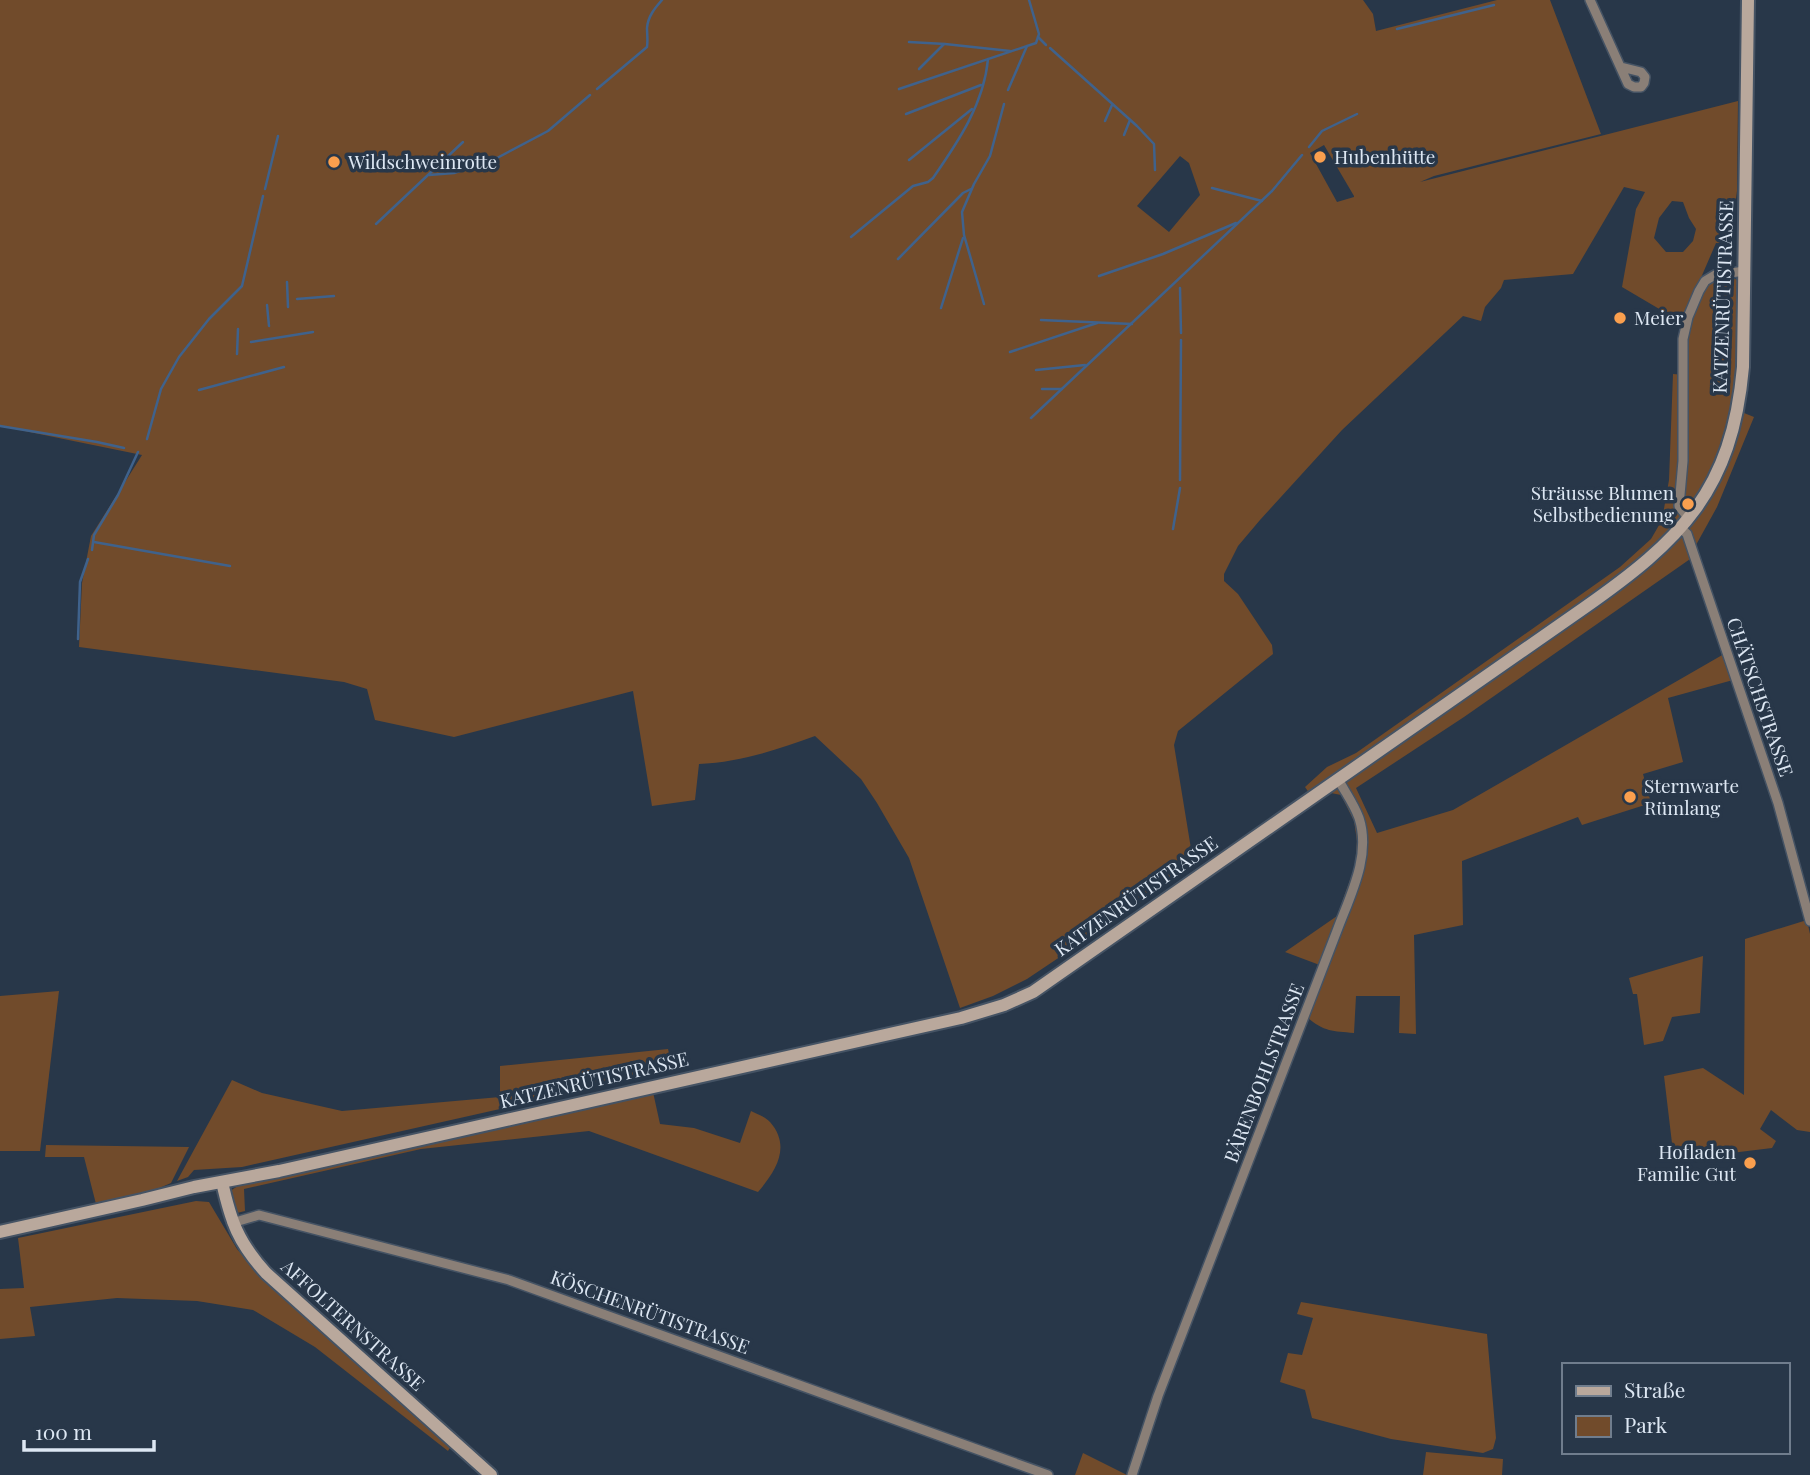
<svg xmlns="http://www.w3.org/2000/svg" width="1810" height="1475" font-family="'Playfair Display',serif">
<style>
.green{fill:#714b2b;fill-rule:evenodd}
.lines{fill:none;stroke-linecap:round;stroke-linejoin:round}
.stream{stroke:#3f628c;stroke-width:2.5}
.street-casing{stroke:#455364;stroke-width:12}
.secondary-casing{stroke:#455364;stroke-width:16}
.street{stroke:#8a7f77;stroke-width:9}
.secondary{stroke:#b9a89c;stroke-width:12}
.poi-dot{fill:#fa9f4e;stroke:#283749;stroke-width:2.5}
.labels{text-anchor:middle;stroke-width:7;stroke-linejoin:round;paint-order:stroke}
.poi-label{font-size:19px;fill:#dde7f3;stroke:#283749;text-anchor:start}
.street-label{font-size:19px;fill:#dde7f3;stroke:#283749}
</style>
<rect width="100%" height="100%" fill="#283749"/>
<g class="green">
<path d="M 0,0 L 1363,0 L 1373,14 L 1376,31 L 1497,0 L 1550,0 L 1601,134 L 1434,176 L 1420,182 L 1738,101 L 1737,191 L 1730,244 L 1716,243 L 1684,317 L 1661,310 L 1622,287 L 1636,209 L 1645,192 L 1624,187 L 1573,274 L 1504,280 L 1501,288 L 1485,307 L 1481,321 L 1463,316 L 1342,430 L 1260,520 L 1238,546 L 1224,574 L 1224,581 L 1238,594 L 1272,645 L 1273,654 L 1178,731 L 1174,745 L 1194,867 L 1027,979 L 993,996 L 960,1008 L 909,858 L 877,803 L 861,779 L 815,736 C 777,750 740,762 699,764 L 695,800 L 652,806 L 633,691 L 454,737 L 375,720 L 367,689 L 344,682 L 79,647 L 82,583 L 91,536 L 142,455 L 0,426 ZM 1324,145 L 1354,196 L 1354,197 L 1337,202 L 1310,153 ZM 1180,156 L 1189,163 L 1200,195 L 1169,232 L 1137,206 ZM 1672,201 L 1683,202 L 1689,218 L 1696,229 L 1693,241 L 1683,252 L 1666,252 L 1654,238 L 1659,218 Z"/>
<path d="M 1731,276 L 1738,281 L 1740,360 L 1734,409 L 1754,417 L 1717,507 L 1696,545 L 1693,557 L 1464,717 L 1356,788 L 1377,833 L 1453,810 L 1724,654 L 1733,680 L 1668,698 L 1683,762 L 1643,774 L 1651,803 L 1582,825 L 1578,817 L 1462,861 L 1463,925 L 1414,935 L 1416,1034 L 1399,1033 L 1400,996 L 1356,996 L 1354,1033 C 1333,1031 1324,1032 1307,1017 L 1325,967 L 1285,952 L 1337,916 L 1355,866 L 1357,841 L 1354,821 L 1341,795 L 1331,793 L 1316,803 L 1305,787 L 1327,767 L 1356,753 L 1620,567 L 1651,539 L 1662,520 L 1669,480 L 1673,374 L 1685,375 L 1686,333 L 1704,286 L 1714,279 Z"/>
<path d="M 1807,920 L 1810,934 L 1810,1132 L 1797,1130 L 1771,1110 L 1760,1129 L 1776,1141 L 1772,1148 L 1674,1160 L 1664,1076 L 1703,1068 L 1744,1095 L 1745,939 Z"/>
<path d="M 1703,956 L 1700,1013 L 1672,1017 L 1663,1041 L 1644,1045 L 1637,994 L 1633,994 L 1629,978 Z"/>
<path d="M 59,991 L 40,1151 L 0,1151 L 0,996 Z"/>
<path d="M 668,1049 L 673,1070 L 242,1167 L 194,1170 L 188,1177 L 177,1181 L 232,1080 L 262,1093 L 342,1111 L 500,1097 L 500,1066 Z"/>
<path d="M 653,1092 L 660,1124 L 694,1128 L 740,1143 L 751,1111 C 757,1114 766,1117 770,1122 C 792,1147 775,1172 758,1192 L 589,1131 L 421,1149 L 244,1189 L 245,1211 L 237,1213 L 231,1207 L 230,1191 L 244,1182 Z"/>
<path d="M 46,1145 L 189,1147 L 171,1183 L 150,1192 L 96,1204 L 84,1157 L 45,1157 Z"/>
<path d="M 196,1201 L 209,1202 L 237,1249 L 270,1286 L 451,1446 L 448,1451 L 315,1347 L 253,1310 L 197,1301 L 117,1298 L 30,1307 L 35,1336 L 0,1339 L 0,1289 L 24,1288 L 18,1238 Z"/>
<path d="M 1301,1302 L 1487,1334 L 1496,1438 L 1493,1449 L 1483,1453 L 1391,1439 L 1312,1418 L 1305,1390 L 1280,1382 L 1288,1353 L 1302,1355 L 1313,1318 L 1297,1314 Z"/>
<path d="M 1426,1452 L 1503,1459 L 1502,1475 L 1423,1475 Z"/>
<path d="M 1083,1453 L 1127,1475 L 1075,1475 Z"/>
</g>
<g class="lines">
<g class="stream">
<path d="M 1397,29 L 1494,5"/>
<path d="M 1038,37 L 1046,45"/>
<path d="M 909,42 L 945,44 L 1010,51"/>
<path d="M 1050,48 L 1137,126 L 1154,144 L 1155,170"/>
<path d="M 919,69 L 944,44"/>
<path d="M 597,89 L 647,47 C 648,40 647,34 647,28 C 648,16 655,8 662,0"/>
<path d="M 899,89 L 1036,43 L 1039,34 L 1029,0"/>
<path d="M 1008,90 L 1027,46"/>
<path d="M 906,114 L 981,85"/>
<path d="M 1105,121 L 1112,105"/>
<path d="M 1124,135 L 1130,120"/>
<path d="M 1309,147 L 1322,131 L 1357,114"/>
<path d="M 909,160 L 972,109"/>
<path d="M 429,175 L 454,173 L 497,158 L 548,131 L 590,95"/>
<path d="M 1212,188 L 1262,201"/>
<path d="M 265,189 L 278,136"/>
<path d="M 376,224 L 463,142"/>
<path d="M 851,237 L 913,186 L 928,182 L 933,178 C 958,142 984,104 988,59"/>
<path d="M 898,259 L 963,193 L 971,189"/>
<path d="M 1099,276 L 1163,254 L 1236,223"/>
<path d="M 287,282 L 288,307"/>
<path d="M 1180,288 L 1181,333"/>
<path d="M 297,299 L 334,296"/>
<path d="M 984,304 L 964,235 L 962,212 L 974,184 L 990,156 L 1004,104"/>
<path d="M 267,305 L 269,326"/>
<path d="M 941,308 L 963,238"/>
<path d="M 1041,320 L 1132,324"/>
<path d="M 251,342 L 313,332"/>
<path d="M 1010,352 L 1097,323"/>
<path d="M 237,354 L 238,329"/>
<path d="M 1036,370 L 1085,365"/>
<path d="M 1042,389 L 1062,389"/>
<path d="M 199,390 L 284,367"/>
<path d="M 1031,418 L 1272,191 L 1302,155"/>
<path d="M 0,426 L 97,442 L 124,448"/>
<path d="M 147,439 L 161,389 L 179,357 L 209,319 L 242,286 L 263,196"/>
<path d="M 1180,480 L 1181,340"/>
<path d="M 1173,529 L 1180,488"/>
<path d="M 94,542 L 230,566"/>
<path d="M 92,550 L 94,535 L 118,495 L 138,452"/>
<path d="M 78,639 L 80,582 L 88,559"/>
</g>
<defs>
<g id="street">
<path d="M 1590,0 L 1628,84 L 1634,87 L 1641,87 L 1644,83 L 1645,77 L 1641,72 L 1621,67"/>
<path d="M 1689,519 L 1679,506 L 1683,461 L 1683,339 L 1688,317 L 1699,291 L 1705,281 L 1715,275 L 1745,271"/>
<path d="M 1681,528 L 1687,534 L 1693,552 L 1778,803 L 1810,921"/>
<path d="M 232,1223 L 259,1215 L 509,1280 L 1048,1475"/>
<path d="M 1132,1475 L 1158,1396 L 1338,928 C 1351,894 1371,855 1359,818 C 1354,804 1345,792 1338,779"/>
</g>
<g id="secondary">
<path d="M 222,1182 C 231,1222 238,1242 266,1273 L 491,1475"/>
<path d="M 0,1232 L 142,1200 L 194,1187 L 279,1171 L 961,1018 L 1004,1005 L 1033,992 L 1584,608 C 1681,540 1732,491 1743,367 L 1748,0"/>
</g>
</defs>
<use href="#street" class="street-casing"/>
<use href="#secondary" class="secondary-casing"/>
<use href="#street" class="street"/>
<use href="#secondary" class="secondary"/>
</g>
<g class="poi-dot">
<circle cx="1320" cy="157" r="7"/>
<circle cx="334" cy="162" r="7"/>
<circle cx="1620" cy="318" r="7"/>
<circle cx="1688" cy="504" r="7"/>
<circle cx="1630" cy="797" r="7"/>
<circle cx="1750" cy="1163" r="7"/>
</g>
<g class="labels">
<g class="poi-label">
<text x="1334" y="164">Hubenhütte</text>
<text x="348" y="169">Wildschweinrotte</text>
<text x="1634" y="325">Meier</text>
<text x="1674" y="500" text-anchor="end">Sträusse Blumen<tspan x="1674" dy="22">Selbstbedienung</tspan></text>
<text x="1644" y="793">Sternwarte<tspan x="1644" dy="22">Rümlang</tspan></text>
<text x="1736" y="1159" text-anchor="end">Hofladen<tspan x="1736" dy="22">Familie Gut</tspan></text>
</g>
<g class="street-label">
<text transform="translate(1723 297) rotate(-88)" y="7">KATZENRÜTISTRASSE</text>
<text transform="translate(1760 697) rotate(71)" y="7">CHÄTSCHSTRASSE</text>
<text transform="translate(1136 896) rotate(-35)" y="7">KATZENRÜTISTRASSE</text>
<text transform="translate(1264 1073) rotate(-69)" y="7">BÄRENBOHLSTRASSE</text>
<text transform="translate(594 1080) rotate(-13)" y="7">KATZENRÜTISTRASSE</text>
<text transform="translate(650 1312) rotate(20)" y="7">KÖSCHENRÜTISTRASSE</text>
<text transform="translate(353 1325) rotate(42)" y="7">AFFOLTERNSTRASSE</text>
</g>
</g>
<rect x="1562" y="1363" width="228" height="91" fill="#283749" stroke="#707d8d" stroke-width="2"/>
<rect x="1576" y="1386" width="35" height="10" fill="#b9a89c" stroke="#707d8d" stroke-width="2"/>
<text x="1624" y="1398" font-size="21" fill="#dde7f3">Straße</text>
<rect x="1576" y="1416" width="35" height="21" fill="#714b2b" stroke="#707d8d" stroke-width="2"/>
<text x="1624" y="1433" font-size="21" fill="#dde7f3">Park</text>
<path d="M24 1440v10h130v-10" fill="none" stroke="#dde7f3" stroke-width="3.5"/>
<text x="35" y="1440" font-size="21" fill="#dde7f3" stroke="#283749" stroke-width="5" paint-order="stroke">100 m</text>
</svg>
